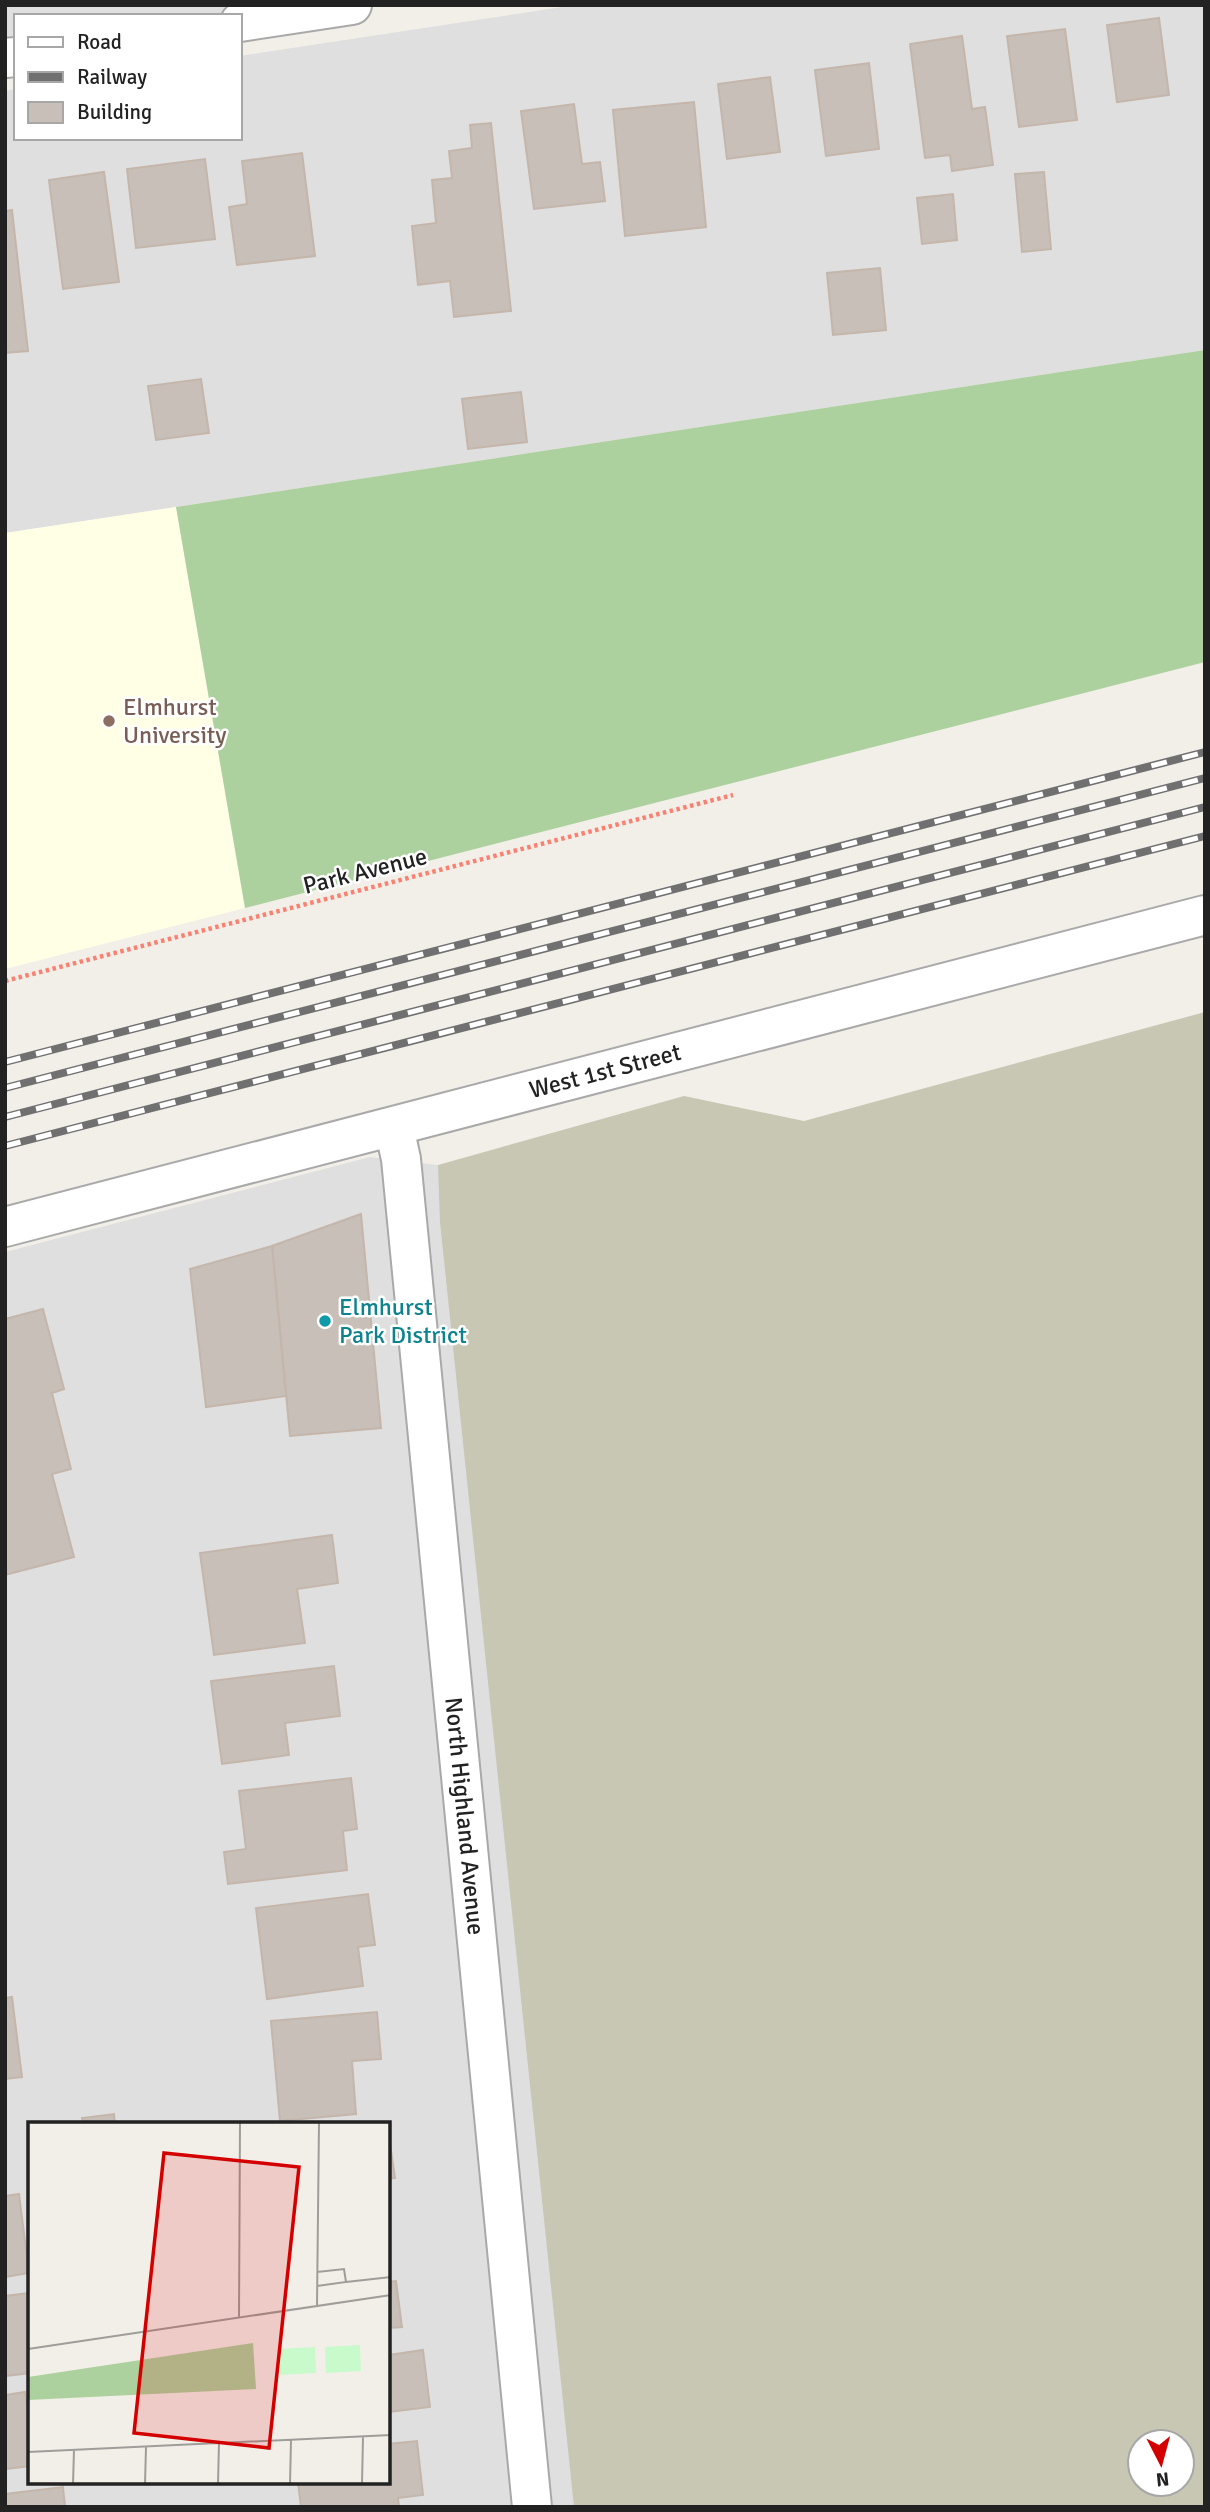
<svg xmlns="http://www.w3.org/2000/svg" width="1210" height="2512" font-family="Signika,sans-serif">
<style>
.residential{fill:#e0dfdf;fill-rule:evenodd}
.education{fill:#ffffe5}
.construction{fill:#c7c7b4;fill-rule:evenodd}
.forest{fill:#add19e}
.building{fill:#c7bfb8;stroke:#c4b6ab;stroke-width:2}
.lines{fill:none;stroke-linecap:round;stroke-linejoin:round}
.minor-casing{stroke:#a9a9a9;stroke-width:42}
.path{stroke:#fa8072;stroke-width:4.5;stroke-dasharray:3.5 3.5;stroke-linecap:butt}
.minor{stroke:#fff;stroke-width:38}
.rail-casing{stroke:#707070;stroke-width:8}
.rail{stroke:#fff;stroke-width:5;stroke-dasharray:16;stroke-linecap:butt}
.education-dot{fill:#8d6e63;stroke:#fff;stroke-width:2.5}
.culture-dot{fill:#0f9aa8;stroke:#fff;stroke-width:2.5}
.labels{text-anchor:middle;stroke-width:5;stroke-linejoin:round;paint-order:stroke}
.education-label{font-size:24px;fill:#785e54;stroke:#fff;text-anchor:start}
.street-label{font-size:24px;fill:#222;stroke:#fff}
.culture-label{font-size:24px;fill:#0d838f;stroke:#fff;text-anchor:start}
.inset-road{fill:none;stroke:#9f9d99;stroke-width:2}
.view{fill:#d40000;fill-opacity:0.15;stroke:#d40000;stroke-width:3.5}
.inset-edge{fill:none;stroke:#222;stroke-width:3.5}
</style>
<rect width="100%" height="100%" fill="#f2efe9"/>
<g class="residential">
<path d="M 5,5 L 280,5 L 210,16 L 16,16 L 16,45 L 5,46 Z"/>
<path d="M 575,5 L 1205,5 L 1205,350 L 5,533 L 5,91 L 16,89 L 16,138 L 240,138 L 240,56 Z"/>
<path d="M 370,1157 L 438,1165 L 575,2507 L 5,2507 L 5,1252 ZM 30,2124 L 388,2124 L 388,2482 L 30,2482 Z"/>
</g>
<path class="education" d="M 176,507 L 245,908 L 5,969 L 5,533 Z"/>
<path class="construction" d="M 1205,1012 L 1205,2507 L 574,2507 L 440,1222 L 438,1165 L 684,1096 L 804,1121 ZM 1140,2442 L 1182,2442 L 1182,2484 L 1140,2484 Z"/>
<path class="forest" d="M 1205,350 L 1205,662 L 245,908 L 176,507 Z"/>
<g class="building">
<path d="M 1159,18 L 1169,95 L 1117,102 L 1107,25 Z"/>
<path d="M 1065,29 L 1077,120 L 1019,127 L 1007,36 Z"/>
<path d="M 962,36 L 972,109 L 985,107 L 993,165 L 952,171 L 950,155 L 925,158 L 910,44 Z"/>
<path d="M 869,63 L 879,149 L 826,156 L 815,70 Z"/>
<path d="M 770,77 L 780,152 L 727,159 L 718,84 Z"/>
<path d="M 694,102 L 706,227 L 625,236 L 613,110 Z"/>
<path d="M 574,104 L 582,164 L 600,162 L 605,201 L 534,209 L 521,111 Z"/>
<path d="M 491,123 L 511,311 L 454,317 L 450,281 L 418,285 L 412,226 L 436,223 L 432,180 L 452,178 L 449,151 L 472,148 L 470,125 Z"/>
<path d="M 302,153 L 315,256 L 237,265 L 229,207 L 247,204 L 242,161 Z"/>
<path d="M 205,159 L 215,239 L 136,248 L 127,169 Z"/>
<path d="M 104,172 L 119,282 L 63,289 L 49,180 Z"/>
<path d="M 1044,172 L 1051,249 L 1022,252 L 1015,174 Z"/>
<path d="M 953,194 L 957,240 L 922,244 L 917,198 Z"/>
<path d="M 12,210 L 28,351 L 5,353 L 5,211 Z"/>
<path d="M 880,268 L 886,330 L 833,335 L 827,273 Z"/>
<path d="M 201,379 L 209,433 L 156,440 L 148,386 Z"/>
<path d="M 521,392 L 527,442 L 468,449 L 462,399 Z"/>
<path d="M 361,1214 L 381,1428 L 290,1436 L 272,1246 Z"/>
<path d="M 272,1246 L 286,1396 L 206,1407 L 190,1269 Z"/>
<path d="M 43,1309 L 64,1389 L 52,1393 L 71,1469 L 52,1474 L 74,1557 L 5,1575 L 5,1319 Z"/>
<path d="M 332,1535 L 338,1583 L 297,1589 L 305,1643 L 214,1655 L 200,1553 Z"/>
<path d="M 334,1666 L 340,1716 L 285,1723 L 289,1755 L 222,1764 L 211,1681 Z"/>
<path d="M 351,1778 L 357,1829 L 343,1831 L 347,1870 L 228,1884 L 224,1852 L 246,1849 L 239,1791 Z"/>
<path d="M 368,1894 L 375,1945 L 358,1947 L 363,1986 L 267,1999 L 256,1908 Z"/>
<path d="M 12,1997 L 22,2077 L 5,2079 L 5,1998 Z"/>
<path d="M 377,2012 L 381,2059 L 352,2061 L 356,2114 L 280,2121 L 271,2021 Z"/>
<path d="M 114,2114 L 115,2124 L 83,2124 L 82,2118 Z"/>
<path d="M 388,2130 L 395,2178 L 388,2179 Z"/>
<path d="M 19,2194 L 29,2273 L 5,2277 L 5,2196 Z"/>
<path d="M 396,2281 L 402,2327 L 388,2328 L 388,2282 Z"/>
<path d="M 30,2293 L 30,2373 L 5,2376 L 5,2296 Z"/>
<path d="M 423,2350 L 430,2407 L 388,2412 L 388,2355 Z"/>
<path d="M 25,2392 L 30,2429 L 30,2466 L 5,2469 L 5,2395 Z"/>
<path d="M 417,2441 L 423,2495 L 398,2498 L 399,2507 L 301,2507 L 298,2482 L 388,2482 L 388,2444 Z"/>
<path d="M 63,2487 L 65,2507 L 5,2507 L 5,2494 Z"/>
</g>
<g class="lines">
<defs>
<g id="minor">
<path d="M 240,22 L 352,5"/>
<path d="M 5,58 L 16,57"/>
<path id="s1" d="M 394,1127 L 401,1159 L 532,2507"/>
<path id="s2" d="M 5,1227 L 1205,915"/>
</g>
</defs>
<use href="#minor" class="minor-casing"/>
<path class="path" d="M 5,981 L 733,795"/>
<use href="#minor" class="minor"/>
<defs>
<g id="rail">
<path d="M 5,1062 L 1205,752"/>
<path d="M 5,1088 L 1205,778"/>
<path d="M 5,1117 L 1205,807"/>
<path d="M 5,1146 L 1205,836"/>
</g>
</defs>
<use href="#rail" class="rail-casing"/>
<use href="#rail" class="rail"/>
</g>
<circle class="education-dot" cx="109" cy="721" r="7"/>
<circle class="culture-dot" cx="325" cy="1321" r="7"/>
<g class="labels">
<g class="education-label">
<text x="123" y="715">Elmhurst<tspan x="123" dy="28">University</tspan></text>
</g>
<g class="street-label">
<text transform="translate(365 871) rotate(-14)" y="8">Park Avenue</text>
<text dy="8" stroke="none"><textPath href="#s2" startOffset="620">West 1st Street</textPath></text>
<text dy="8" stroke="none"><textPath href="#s1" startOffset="693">North Highland Avenue</textPath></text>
</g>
<g class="culture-label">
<text x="339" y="1315">Elmhurst<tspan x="339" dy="28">Park District</tspan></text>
</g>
</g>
<g transform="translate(28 2122)">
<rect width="362" height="362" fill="#f2efe9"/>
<path d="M 225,221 L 228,267 L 0,278 L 0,255 Z" fill="#add19e"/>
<path d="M 332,223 L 333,249 L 298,251 L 297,225 ZM 287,225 L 288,251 L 252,253 L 251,227 Z" fill="#c8facc"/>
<path class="inset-road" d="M 318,160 L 363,155M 289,164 L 318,160 L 316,147 L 289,150M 289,184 L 291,0M 211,195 L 212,0M 0,227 L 363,173M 0,330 L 363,313M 45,362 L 46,328M 117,362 L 118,325M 190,362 L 191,321M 262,362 L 263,318M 334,362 L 335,315"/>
<path class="view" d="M 136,31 L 271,45 L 241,326 L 106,311 Z"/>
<rect width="362" height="362" class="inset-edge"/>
</g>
<rect width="1210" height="2512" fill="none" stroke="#222222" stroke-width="14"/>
<rect x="14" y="14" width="228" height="126" fill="#ffffff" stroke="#a7a7a7" stroke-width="2"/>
<rect x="28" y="37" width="35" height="10" fill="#ffffff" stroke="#a7a7a7" stroke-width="2"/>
<text x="77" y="49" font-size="21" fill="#222222">Road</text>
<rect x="28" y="72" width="35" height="10" fill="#707070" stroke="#a7a7a7" stroke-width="2"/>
<text x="77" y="84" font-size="21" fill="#222222">Railway</text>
<rect x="28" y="102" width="35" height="21" fill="#c7bfb8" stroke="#a7a7a7" stroke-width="2"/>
<text x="77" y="119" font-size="21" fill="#222222">Building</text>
<g transform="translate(1161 2463) rotate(174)"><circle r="33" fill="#ffffff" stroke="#a7a7a7" stroke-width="2"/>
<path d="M0-5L12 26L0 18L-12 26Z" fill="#d40000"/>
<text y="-10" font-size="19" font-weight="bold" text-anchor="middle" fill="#222222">N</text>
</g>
</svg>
